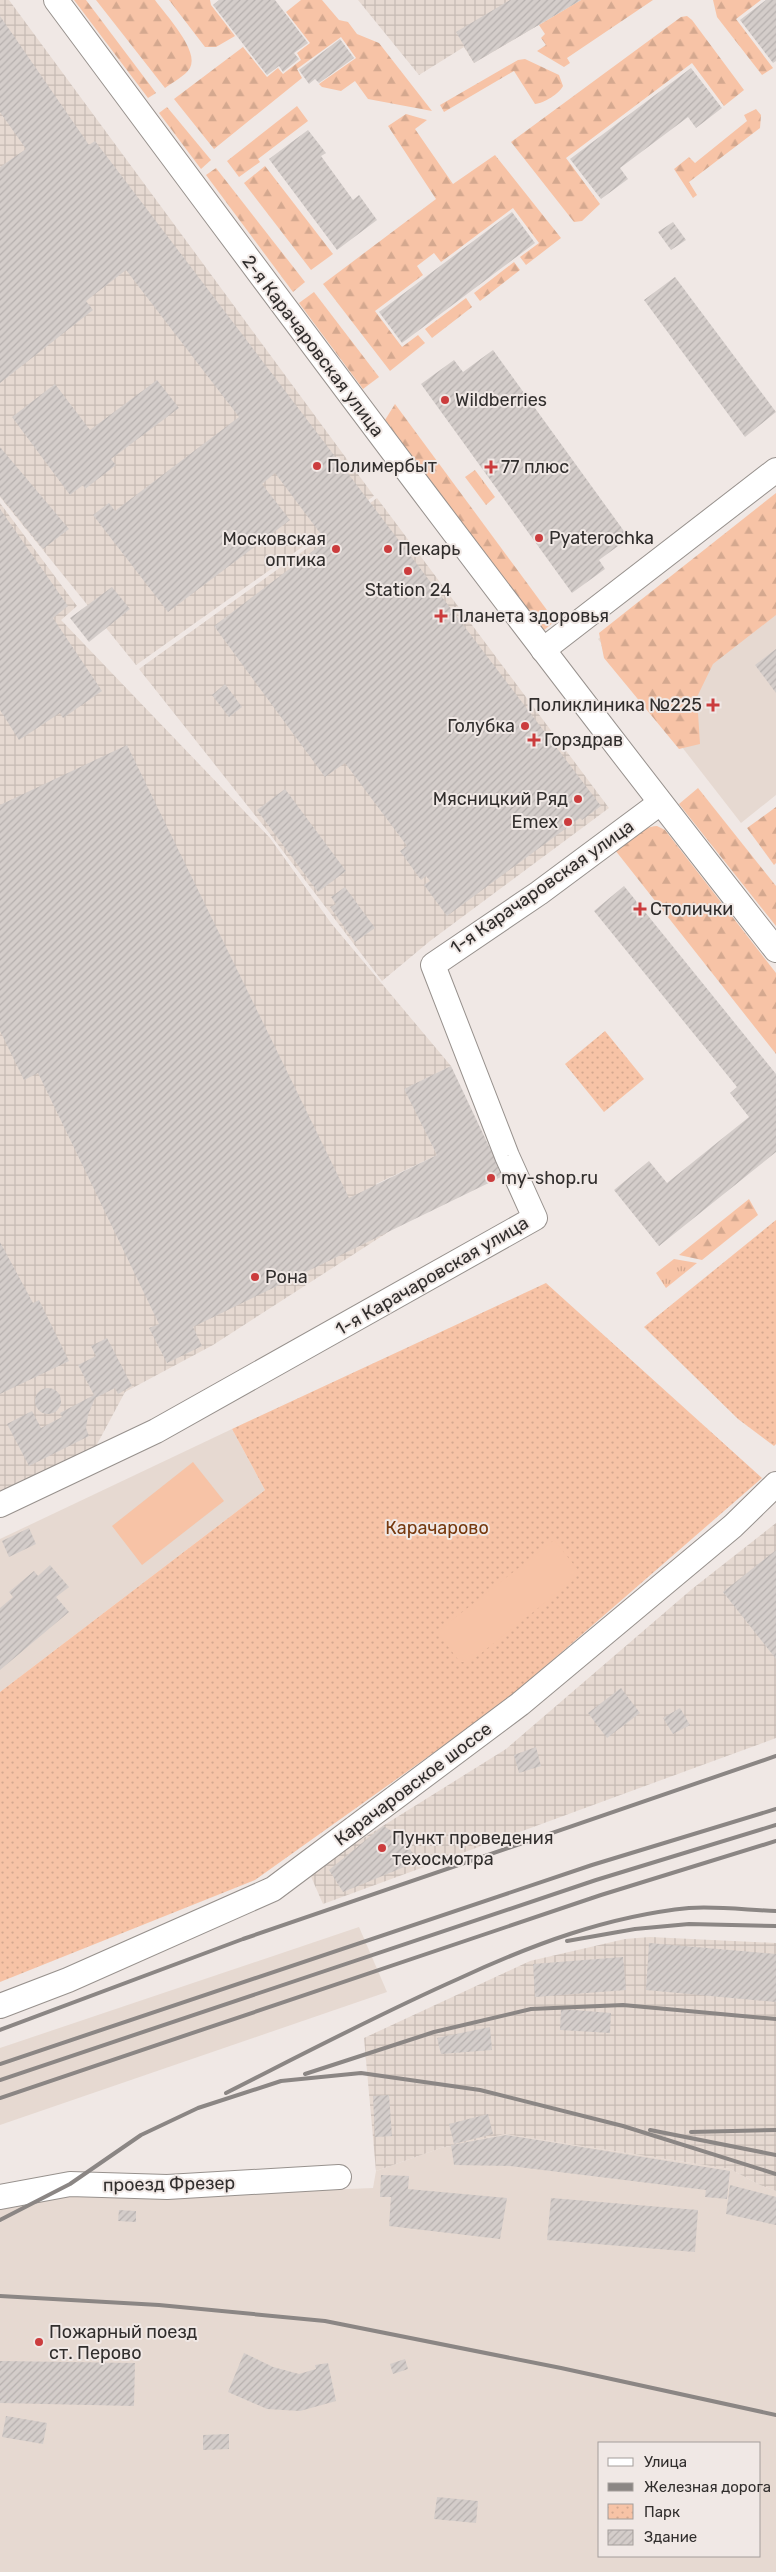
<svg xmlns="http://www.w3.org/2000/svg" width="776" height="2572" font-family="Rubik,sans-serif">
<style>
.built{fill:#e6d9d1;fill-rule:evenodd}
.industrial{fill:url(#industrial-grid)}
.grass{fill:url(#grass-tufts)}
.forest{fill:url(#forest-firs)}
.park{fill:url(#park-dots)}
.pitch{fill:#f7c3a6}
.building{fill:url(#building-hatch)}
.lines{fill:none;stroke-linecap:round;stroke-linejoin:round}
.minor-casing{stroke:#97918d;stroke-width:26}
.minor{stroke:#fff;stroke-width:24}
.rail{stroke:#8b8684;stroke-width:4}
.poi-dot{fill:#cb3c3d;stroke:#f0e8e5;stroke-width:2}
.labels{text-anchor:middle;stroke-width:4;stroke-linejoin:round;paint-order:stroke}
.street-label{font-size:18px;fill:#312e2d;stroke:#f0e8e5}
.poi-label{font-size:18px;fill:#312e2d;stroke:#f0e8e5;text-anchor:start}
.park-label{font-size:18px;fill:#76390e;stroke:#f0e8e5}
</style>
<defs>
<pattern id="industrial-grid" width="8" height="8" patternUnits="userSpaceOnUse" patternTransform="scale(1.25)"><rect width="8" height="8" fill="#e6d9d1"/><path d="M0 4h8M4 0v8" fill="none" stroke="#c6bbb4"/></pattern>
<pattern id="grass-tufts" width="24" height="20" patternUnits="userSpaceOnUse" patternTransform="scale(1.25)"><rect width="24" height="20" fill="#f7c3a6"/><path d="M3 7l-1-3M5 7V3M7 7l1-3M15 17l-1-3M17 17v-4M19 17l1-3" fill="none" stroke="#d4a88f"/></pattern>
<pattern id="forest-firs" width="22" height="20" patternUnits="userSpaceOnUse" patternTransform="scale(1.25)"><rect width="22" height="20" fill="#f7c3a6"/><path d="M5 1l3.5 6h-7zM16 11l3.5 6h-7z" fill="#d4a88f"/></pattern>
<pattern id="park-dots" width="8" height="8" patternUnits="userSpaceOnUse" patternTransform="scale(1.25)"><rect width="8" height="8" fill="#f7c3a6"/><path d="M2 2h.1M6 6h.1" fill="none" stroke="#d4a88f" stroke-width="1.8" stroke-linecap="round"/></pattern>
<pattern id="building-hatch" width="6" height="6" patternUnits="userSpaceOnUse" patternTransform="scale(1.25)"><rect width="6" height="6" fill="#d4cdca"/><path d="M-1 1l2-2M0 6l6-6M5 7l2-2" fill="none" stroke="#b6b0ae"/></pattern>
</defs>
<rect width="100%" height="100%" fill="#f0e8e5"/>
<g class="built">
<path d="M 776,499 L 776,795 L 741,823 L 598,639 Z"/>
<path d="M 232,1429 L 265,1490 L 0,1692 L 0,1539 Z"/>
<path d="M 359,1927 L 387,1992 L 0,2125 L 0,2048 Z"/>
<path d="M 505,2134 L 730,2169 L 760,2185 L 776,2191 L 776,2572 L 0,2572 L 0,2206 L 68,2195 L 177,2196 L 373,2188 L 376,2171 L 441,2148 ZM 600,2443 L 760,2443 L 760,2556 L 600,2556 Z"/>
</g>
<g class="industrial">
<path d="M 0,0 L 9,0 L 374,496 L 136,665 L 0,497 Z"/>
<path d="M 358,0 L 581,0 L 474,63 L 464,47 L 419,75 Z"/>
<path d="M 377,498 L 609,808 L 430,941 L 382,981 L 266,829 L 139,669 Z"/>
<path d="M 0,503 L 77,606 L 61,620 L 270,838 L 331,923 L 451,1066 L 405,1089 L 437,1155 L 376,1184 L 396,1227 L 213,1345 L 125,1392 L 94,1450 L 0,1493 Z"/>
<path d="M 776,1523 L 776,1738 L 323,1904 L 309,1872 L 506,1749 L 692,1589 Z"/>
<path d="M 650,1937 L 776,1943 L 776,2191 L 760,2185 L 730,2169 L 505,2134 L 441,2148 L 376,2171 L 364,2038 L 530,1961 L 625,1939 Z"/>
</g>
<g class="grass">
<path d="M 475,470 L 495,497 L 486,505 L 465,477 Z"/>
<path d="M 674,1259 L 697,1263 L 666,1288 L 656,1273 Z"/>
</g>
<g class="forest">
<path d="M 74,0 L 86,0 L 156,93 L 148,98 Z"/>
<path d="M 96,0 L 155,0 C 165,14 200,51 190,68 C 185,76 173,82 165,88 Z"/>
<path d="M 169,0 L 210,0 L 211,5 L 235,36 L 216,47 L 205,47 Z"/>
<path d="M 301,0 L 322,0 L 339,20 L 348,22 L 357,34 L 379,43 L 432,111 L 368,99 L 355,81 L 341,91 L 322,87 L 319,84 L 356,58 L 341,37 L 297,69 L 302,78 L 214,149 L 174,99 L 243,47 L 267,77 L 278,68 L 283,74 L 301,60 L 297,53 L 310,43 L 286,12 Z"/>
<path d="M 581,0 L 653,0 L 567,58 L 570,63 L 564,67 L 537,51 L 546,45 L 541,38 L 545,34 L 539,25 Z"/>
<path d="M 713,0 L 761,0 L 736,19 L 773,68 L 762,75 L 717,17 Z"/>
<path d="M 687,16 L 692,20 L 744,90 L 724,106 L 692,63 L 566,158 L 600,204 L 582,221 L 574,222 L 511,142 L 681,17 Z"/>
<path d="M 525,59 L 559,75 L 563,86 C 559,94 544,103 535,104 L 514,71 L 444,112 L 440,105 L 518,60 Z"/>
<path d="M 297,106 L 308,121 L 258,159 L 260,162 L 239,177 L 227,161 Z"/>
<path d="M 167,107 L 211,160 L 201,169 L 159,113 Z"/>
<path d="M 756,109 L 761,115 L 760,128 L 689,182 L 697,195 L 693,198 L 674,169 L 689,157 L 695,163 L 747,121 L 744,115 Z"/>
<path d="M 406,114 L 427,120 L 415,129 L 453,184 L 495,155 L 561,238 L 526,265 L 520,257 L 539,243 L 513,208 L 441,262 L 434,253 L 417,266 L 423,275 L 375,311 L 402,347 L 418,335 L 425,343 L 390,371 L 323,284 L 436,199 L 388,126 Z"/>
<path d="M 265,166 L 333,254 L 311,270 L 244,183 Z"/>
<path d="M 216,168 L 305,282 L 293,292 L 206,175 Z"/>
<path d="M 514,262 L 520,270 L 480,301 L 474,293 Z"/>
<path d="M 314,292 L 379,377 L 363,389 L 299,303 Z"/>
<path d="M 466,298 L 472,307 L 432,338 L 425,329 Z"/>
<path d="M 395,404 L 555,621 L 543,631 L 385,420 Z"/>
<path d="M 776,493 L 776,615 L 713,664 L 697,697 L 700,744 L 679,749 L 604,658 L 599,633 Z"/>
<path d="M 698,788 L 776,886 L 776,926 L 679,804 Z"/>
<path d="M 776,807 L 776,863 L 774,865 L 747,828 Z"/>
<path d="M 657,826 L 665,830 L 776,973 L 776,1054 L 615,850 C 628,840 640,827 657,826 Z"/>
<path d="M 749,1199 L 758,1215 L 702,1260 L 679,1255 Z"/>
</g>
<g class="park">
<path d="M 605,1031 L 644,1079 L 604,1112 L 565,1064 Z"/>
<path d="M 776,1220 L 776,1444 L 774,1446 L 738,1419 L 644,1327 Z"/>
<path d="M 546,1283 L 762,1478 L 502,1704 L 255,1880 L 0,1982 L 0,1692 L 265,1490 L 232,1429 Z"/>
</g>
<g class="pitch">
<path d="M 193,1462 L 224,1501 L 142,1565 L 112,1526 Z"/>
<path d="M 554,1540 L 578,1570 L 576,1578 L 470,1662 L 460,1662 L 437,1632 Z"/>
</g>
<g class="building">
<path d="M 219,0 L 275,0 L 308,43 L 294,53 L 299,59 L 283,72 L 279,66 L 267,75 L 213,5 Z"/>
<path d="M 510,0 L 581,0 L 474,63 L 456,32 Z"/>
<path d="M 766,0 L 776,0 L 776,61 L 773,63 L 740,20 Z"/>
<path d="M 0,16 L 89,145 L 95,141 L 601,806 L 582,820 L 580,818 L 447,916 L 424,885 L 430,881 L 426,876 L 421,880 L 400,851 L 407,846 L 345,763 L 325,777 L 214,626 L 326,541 L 275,473 L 262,484 L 290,520 L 168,612 L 93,515 L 109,503 L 115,511 L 239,417 L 126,270 L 86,301 L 93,310 L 0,383 L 0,167 L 26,149 L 0,112 Z"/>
<path d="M 340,39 L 354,58 L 319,83 L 315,79 L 309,84 L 299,70 Z"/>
<path d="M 691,68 L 722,108 L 696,128 L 688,117 L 620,168 L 628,179 L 601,199 L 570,159 Z"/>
<path d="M 308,130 L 326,153 L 321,156 L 353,200 L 359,195 L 377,220 L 337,250 L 269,159 Z"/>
<path d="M 512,212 L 535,243 L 402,343 L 379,312 Z"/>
<path d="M 673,222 L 686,240 L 671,250 L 658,232 Z"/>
<path d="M 675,277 L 776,412 L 745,437 L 644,300 Z"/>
<path d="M 493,350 L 629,538 L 599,560 L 605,569 L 572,593 L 421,384 L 454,360 L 463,372 Z"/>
<path d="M 157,380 L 179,408 L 111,459 L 116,465 L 85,489 L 83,485 L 70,495 L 12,417 L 55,384 L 90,430 Z"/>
<path d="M 0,447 L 69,529 L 43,549 L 0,496 Z"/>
<path d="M 0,509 L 68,606 L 53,618 L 102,691 L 63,718 L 60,713 L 19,740 L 0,710 Z"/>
<path d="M 112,587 L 130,609 L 89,642 L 70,618 Z"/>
<path d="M 776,649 L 776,693 L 755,665 Z"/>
<path d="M 225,684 L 242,707 L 229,717 L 212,695 Z"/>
<path d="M 127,745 L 349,1198 L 437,1155 L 404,1089 L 451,1066 L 503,1176 L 193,1327 L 202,1346 L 167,1363 L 149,1328 L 159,1324 L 38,1073 L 24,1080 L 0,1031 L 0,805 Z"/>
<path d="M 285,789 L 346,871 L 318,892 L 257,810 Z"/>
<path d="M 624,886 L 776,1074 L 776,1152 L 659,1246 L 614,1190 L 649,1161 L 667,1183 L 749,1117 L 730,1093 L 737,1087 L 594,911 Z"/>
<path d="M 345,887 L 375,928 L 355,942 L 330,907 L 336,904 L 331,897 Z"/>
<path d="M 0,1242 L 33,1303 L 39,1300 L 69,1361 L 0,1394 Z"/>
<path d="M 107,1338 L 132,1386 L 118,1394 L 115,1388 L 95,1398 L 88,1415 L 86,1428 L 89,1436 L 29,1466 L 7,1424 L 32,1411 L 41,1428 L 62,1417 L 60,1413 L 94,1395 L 78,1365 L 96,1356 L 91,1346 Z"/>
<circle cx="48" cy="1401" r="13"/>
<path d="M 29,1528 L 36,1544 L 9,1557 L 2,1541 Z"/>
<path d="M 776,1550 L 776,1659 L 723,1592 Z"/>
<path d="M 50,1565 L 69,1587 L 56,1597 L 69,1612 L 0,1670 L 0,1608 L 13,1597 L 9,1592 L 34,1571 L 38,1576 Z"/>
<path d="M 621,1688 L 640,1713 L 607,1738 L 588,1713 Z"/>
<path d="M 680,1708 L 690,1725 L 673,1734 L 663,1718 Z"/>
<path d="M 536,1747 L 541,1766 L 519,1773 L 514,1755 Z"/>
<path d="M 383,1826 L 399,1835 L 419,1861 L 343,1892 L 329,1870 Z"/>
<path d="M 649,1943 L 776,1954 L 776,2002 L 646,1990 Z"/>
<path d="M 623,1957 L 626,1990 L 535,1997 L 533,1964 Z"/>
<path d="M 561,2009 L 611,2013 L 610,2033 L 560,2030 Z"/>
<path d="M 490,2027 L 492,2050 L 441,2054 L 437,2038 Z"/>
<path d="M 389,2095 L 392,2136 L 375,2137 L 373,2096 Z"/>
<path d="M 488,2114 L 493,2134 L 454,2144 L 449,2124 Z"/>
<path d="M 506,2135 L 730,2171 L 727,2199 L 705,2197 L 706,2190 L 510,2166 L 454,2165 L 451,2145 Z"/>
<path d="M 381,2175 L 409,2176 L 408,2189 L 507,2198 L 500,2239 L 389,2226 L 391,2197 L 380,2197 Z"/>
<path d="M 730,2185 L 776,2197 L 776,2225 L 726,2214 Z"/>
<path d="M 551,2198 L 698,2210 L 695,2252 L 547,2240 Z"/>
<path d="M 119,2210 L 136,2211 L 136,2222 L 118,2221 Z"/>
<path d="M 244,2353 L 273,2367 L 299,2374 L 316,2369 L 315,2365 L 328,2363 L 336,2401 L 300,2411 L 267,2409 L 228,2392 Z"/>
<path d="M 405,2359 L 408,2369 L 393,2374 L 390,2364 Z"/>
<path d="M 0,2361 L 135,2363 L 134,2406 L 0,2403 Z"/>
<path d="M 6,2416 L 47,2423 L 43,2444 L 2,2437 Z"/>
<path d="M 229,2434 L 229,2449 L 203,2450 L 203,2435 Z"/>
<path d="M 437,2497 L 478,2501 L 476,2523 L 434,2519 Z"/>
</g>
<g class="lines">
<defs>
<g id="minor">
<path d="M 56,0 C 293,319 530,638 776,950"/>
<path d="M 543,650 L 776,470"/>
<path d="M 0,1505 L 156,1431 L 535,1218 L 507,1156 L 433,965 L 539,893 L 660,803"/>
<path d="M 0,2006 L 68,1980 L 273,1889 L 520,1704 L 733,1526 L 776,1484"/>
<path d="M 0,2197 L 70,2184 L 167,2187 L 339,2177"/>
</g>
</defs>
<use href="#minor" class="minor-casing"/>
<use href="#minor" class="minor"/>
<g class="rail">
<path d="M 567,1941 L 635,1929 L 689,1924 L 776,1926"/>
<path d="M 0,2030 L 243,1939 L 776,1756"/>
<path d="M 0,2064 L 592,1865 L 776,1809"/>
<path d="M 305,2074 L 434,2032 L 531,2009 L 623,2005 L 776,2019"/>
<path d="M 0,2080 L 596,1880 L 776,1825"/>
<path d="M 226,2093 C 303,2054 379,2014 458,1979 C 531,1945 608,1916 689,1908 C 717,1906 748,1910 776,1911"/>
<path d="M 0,2098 L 601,1895 L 776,1841"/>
<path d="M 650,2130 L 776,2155"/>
<path d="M 691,2132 L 776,2130"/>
<path d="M 0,2220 L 70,2184 L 141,2135 L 198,2108 L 281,2081 L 361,2073 L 480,2090 L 623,2126 L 776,2174"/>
<path d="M 0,2296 L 159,2305 L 325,2321 L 561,2368 L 776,2415"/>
</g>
</g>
<g class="poi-dot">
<circle cx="445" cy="400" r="5"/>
<circle cx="317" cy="466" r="5"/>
<path d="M488.5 459.5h5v5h5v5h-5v5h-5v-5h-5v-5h5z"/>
<circle cx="539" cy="538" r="5"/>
<circle cx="336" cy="549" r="5"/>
<circle cx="388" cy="549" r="5"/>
<circle cx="408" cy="571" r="5"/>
<path d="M438.5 608.5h5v5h5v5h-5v5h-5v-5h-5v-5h5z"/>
<path d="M710.5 697.5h5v5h5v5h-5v5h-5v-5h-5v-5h5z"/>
<circle cx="525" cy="726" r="5"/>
<path d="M531.5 732.5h5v5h5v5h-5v5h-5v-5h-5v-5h5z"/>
<circle cx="578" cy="799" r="5"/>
<circle cx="568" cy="822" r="5"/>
<path d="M637.5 901.5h5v5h5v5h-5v5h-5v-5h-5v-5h5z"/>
<circle cx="491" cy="1178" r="5"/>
<circle cx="255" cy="1277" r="5"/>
<circle cx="382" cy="1848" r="5"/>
<circle cx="39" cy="2342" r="5"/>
</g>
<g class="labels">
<g class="street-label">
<text transform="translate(313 346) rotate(53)" y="6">2-я Карачаровская улица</text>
<text transform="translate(542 887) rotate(-35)" y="6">1-я Карачаровская улица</text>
<text transform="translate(432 1276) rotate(-30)" y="6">1-я Карачаровская улица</text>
<text transform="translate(413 1784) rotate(-37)" y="6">Карачаровское шоссе</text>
<text transform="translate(169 2184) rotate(-1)" y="6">проезд Фрезер</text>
</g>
<g class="poi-label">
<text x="455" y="406">Wildberries</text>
<text x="327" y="472">Полимербыт</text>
<text x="501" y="473">77 плюс</text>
<text x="549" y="544">Pyaterochka</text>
<text x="326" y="545" text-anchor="end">Московская<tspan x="326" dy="21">оптика</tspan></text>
<text x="398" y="555">Пекарь</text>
<text x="408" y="596" text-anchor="middle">Station 24</text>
<text x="451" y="622">Планета здоровья</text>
<text x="702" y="711" text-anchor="end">Поликлиника №225</text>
<text x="515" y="732" text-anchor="end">Голубка</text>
<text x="544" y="746">Горздрав</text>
<text x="568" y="805" text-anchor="end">Мясницкий Ряд</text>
<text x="558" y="828" text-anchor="end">Emex</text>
<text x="650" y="915">Столички</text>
<text x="501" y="1184">my-shop.ru</text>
<text x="265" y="1283">Рона</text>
<text x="392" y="1844">Пункт проведения<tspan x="392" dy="21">техосмотра</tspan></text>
<text x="49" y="2338">Пожарный поезд<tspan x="49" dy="21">ст. Перово</tspan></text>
</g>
<g class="park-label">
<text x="437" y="1534">Карачарово</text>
</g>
</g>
<rect x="598" y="2442" width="162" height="115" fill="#f0e8e5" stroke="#a49e9b"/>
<rect x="608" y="2458" width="25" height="8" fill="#ffffff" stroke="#a49e9b"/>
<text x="644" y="2467" font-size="15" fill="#312e2d">Улица</text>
<rect x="608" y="2483" width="25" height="8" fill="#8b8684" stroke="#a49e9b"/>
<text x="644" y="2492" font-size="15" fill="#312e2d">Железная дорога</text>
<rect x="608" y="2504" width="25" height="15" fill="url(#park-dots)" stroke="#a49e9b"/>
<text x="644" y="2517" font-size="15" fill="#312e2d">Парк</text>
<rect x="608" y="2530" width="25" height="15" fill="url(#building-hatch)" stroke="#a49e9b"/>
<text x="644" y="2542" font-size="15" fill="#312e2d">Здание</text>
</svg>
